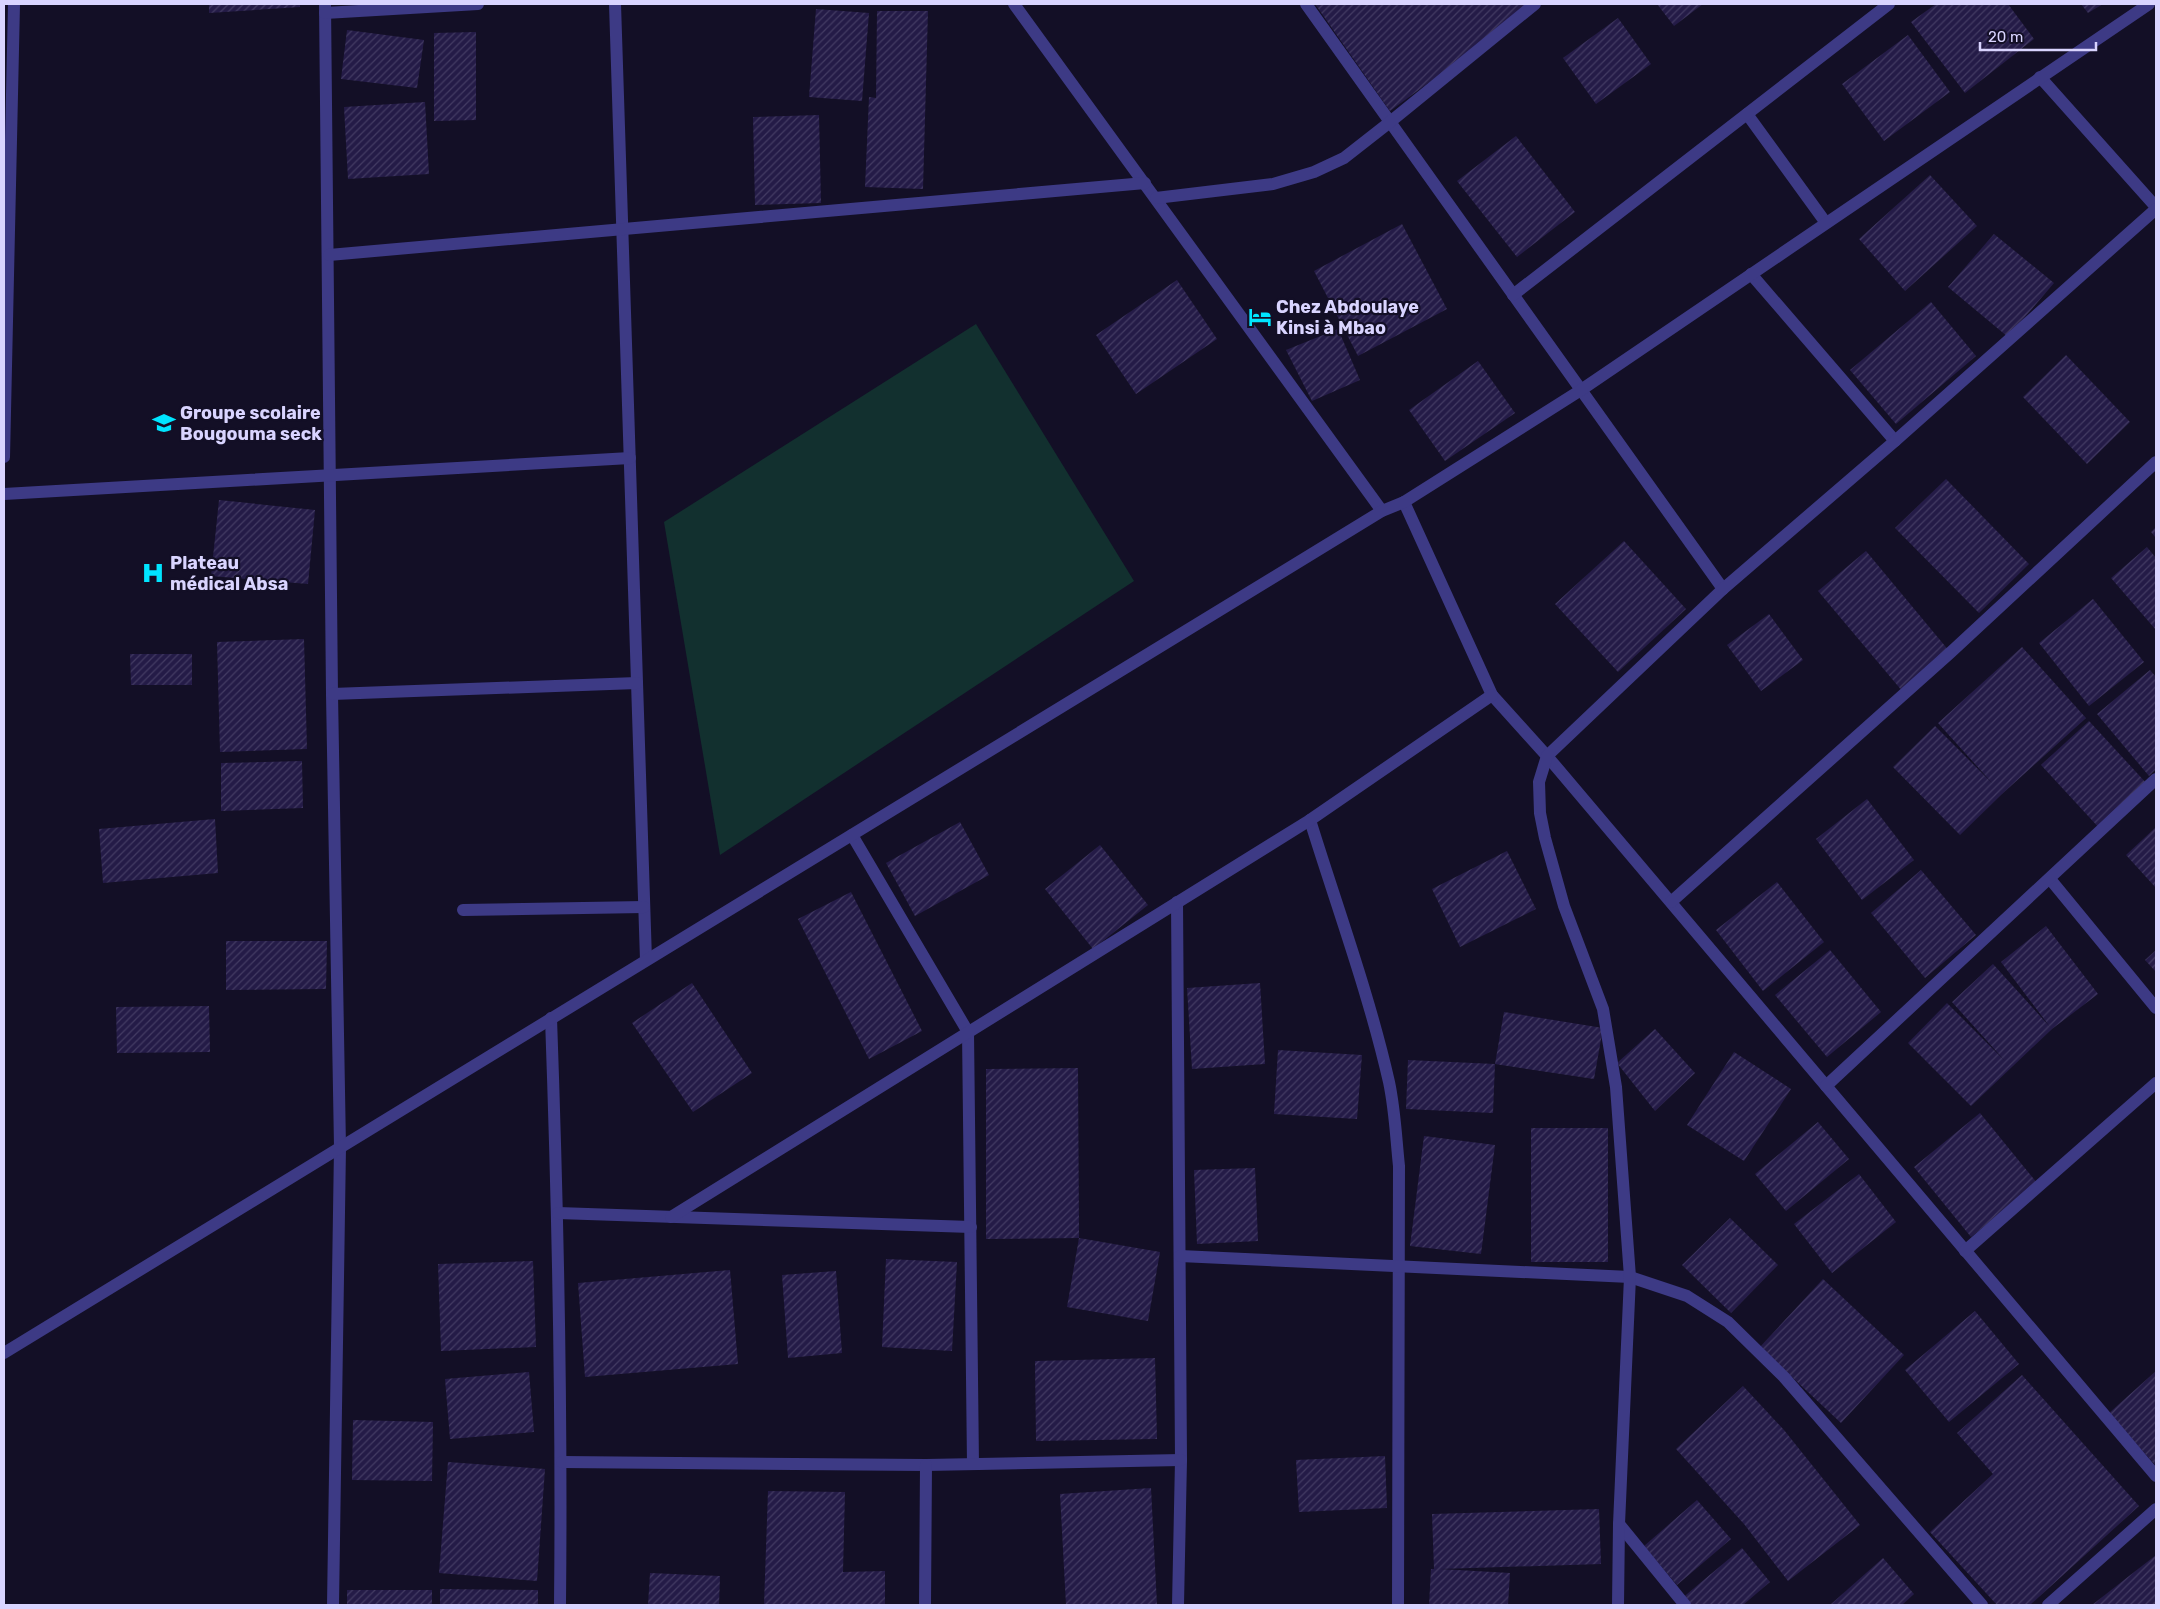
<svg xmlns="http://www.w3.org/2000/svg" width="2160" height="1609" font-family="Rubik,sans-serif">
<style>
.pitch{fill:#12302f}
.building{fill:url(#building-hatch)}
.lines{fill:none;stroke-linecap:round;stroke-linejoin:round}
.minor{stroke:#3d3a85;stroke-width:12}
.tertiary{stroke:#3d3a85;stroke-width:12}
.labels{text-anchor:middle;stroke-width:4.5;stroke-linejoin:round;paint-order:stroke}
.poi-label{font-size:18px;font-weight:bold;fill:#d9d4ff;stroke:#130f26;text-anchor:start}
</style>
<defs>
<pattern id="building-hatch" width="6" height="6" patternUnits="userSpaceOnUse" patternTransform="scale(1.25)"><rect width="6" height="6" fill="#241b47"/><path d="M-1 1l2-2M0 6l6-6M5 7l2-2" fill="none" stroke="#433b63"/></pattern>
</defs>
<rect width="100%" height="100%" fill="#130f26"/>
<path class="pitch" d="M 976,324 L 1134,581 L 720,855 L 664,522 Z"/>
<g class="building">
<path d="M 209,4 L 300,4 L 300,7 L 209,13 Z"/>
<path d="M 1315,4 L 1528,4 L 1472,51 L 1390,111 Z"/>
<path d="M 1657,4 L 1703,4 L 1674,26 Z"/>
<path d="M 1936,4 L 2008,4 L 2034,39 L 1965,93 L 1911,22 Z"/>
<path d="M 2081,4 L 2103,4 L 2088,13 Z"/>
<path d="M 816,9 L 869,13 L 862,101 L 809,97 Z"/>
<path d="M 877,11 L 928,11 L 923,189 L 865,187 L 869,97 L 876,98 Z"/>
<path d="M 1618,18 L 1651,64 L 1596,104 L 1563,58 Z"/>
<path d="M 347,30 L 424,40 L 417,88 L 341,79 Z"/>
<path d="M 476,32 L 476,120 L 434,121 L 434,33 Z"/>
<path d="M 1908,35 L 1950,92 L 1884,141 L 1842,84 Z"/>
<path d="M 425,102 L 429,174 L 348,179 L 344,107 Z"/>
<path d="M 819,115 L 821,203 L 755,205 L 753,117 Z"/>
<path d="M 1516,136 L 1575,212 L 1517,257 L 1457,181 Z"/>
<path d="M 1930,175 L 1977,226 L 1905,291 L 1859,239 Z"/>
<path d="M 1402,224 L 1447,309 L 1358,356 L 1314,271 Z"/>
<path d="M 1994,234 L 2054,283 L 2008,337 L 1948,287 Z"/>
<path d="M 1177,280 L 1217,339 L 1136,394 L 1096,335 Z"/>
<path d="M 1931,302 L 1976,356 L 1896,424 L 1850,370 Z"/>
<path d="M 1338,329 L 1360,380 L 1312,401 L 1286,350 Z"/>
<path d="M 2066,355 L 2130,422 L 2087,464 L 2023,397 Z"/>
<path d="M 1478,361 L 1515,413 L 1445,461 L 1409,410 Z"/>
<path d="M 1946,479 L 2029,564 L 1979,613 L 1895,528 Z"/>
<path d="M 219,500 L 315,510 L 308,584 L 211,576 Z"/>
<path d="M 2156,527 L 2156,538 L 2151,532 Z"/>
<path d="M 1624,541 L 1686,609 L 1618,672 L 1555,604 Z"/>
<path d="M 2147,547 L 2156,558 L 2156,630 L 2111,578 Z"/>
<path d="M 1866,551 L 1950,652 L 1903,692 L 1818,591 Z"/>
<path d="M 2093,599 L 2144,662 L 2089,706 L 2039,643 Z"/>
<path d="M 1769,614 L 1803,660 L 1761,691 L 1727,645 Z"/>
<path d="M 304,639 L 307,749 L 220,752 L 217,642 Z"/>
<path d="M 2022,647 L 2086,718 L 2002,794 L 1960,835 L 1893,767 L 1935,726 L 1993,784 L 1938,723 Z"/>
<path d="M 130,654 L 192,654 L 192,685 L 131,685 Z"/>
<path d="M 2150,670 L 2156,677 L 2156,769 L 2149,776 L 2097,714 Z"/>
<path d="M 2089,721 L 2148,785 L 2101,830 L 2041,765 Z"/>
<path d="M 302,761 L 303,808 L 221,811 L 221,763 Z"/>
<path d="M 1867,799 L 1914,860 L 1862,900 L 1816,839 Z"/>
<path d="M 215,819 L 218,873 L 103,883 L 99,829 Z"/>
<path d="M 960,822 L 989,875 L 915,916 L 886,863 Z"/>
<path d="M 2156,827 L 2156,888 L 2126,855 Z"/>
<path d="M 1100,845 L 1148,905 L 1093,949 L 1045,889 Z"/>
<path d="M 1507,851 L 1536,909 L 1460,947 L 1432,889 Z"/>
<path d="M 1921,870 L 1976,935 L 1925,978 L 1871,913 Z"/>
<path d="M 1777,882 L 1824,942 L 1763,991 L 1716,930 Z"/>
<path d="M 851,892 L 922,1031 L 869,1059 L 798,919 Z"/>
<path d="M 2046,926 L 2098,994 L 2052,1029 L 1971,1106 L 1908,1043 L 1947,1003 L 2005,1061 L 1952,1002 L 1993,964 L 2050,1027 L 2001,962 Z"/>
<path d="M 226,941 L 327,941 L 326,989 L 226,990 Z"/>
<path d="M 1830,950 L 1881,1012 L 1827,1057 L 1775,995 Z"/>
<path d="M 2156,950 L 2156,972 L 2145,960 Z"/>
<path d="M 692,983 L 752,1073 L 693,1112 L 632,1023 Z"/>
<path d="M 1260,983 L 1265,1064 L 1192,1069 L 1187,988 Z"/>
<path d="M 209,1006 L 210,1052 L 117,1053 L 116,1007 Z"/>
<path d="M 1504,1012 L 1603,1028 L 1594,1079 L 1495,1064 Z"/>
<path d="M 1655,1029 L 1695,1073 L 1655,1111 L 1617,1063 Z"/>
<path d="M 1278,1050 L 1362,1055 L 1357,1119 L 1274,1114 Z"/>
<path d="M 1734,1052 L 1791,1089 L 1744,1161 L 1687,1125 Z"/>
<path d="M 1408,1060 L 1495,1064 L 1493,1113 L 1406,1109 Z"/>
<path d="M 1078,1068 L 1079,1238 L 986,1239 L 986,1069 Z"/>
<path d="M 1980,1113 L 2037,1183 L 1971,1237 L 1914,1167 Z"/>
<path d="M 1818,1122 L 1849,1159 L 1786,1211 L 1755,1174 Z"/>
<rect x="1531" y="1128" width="77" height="134"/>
<path d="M 1424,1136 L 1495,1145 L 1481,1254 L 1410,1246 Z"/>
<path d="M 1255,1168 L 1258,1241 L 1197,1244 L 1194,1170 Z"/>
<path d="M 1859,1174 L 1896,1222 L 1832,1273 L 1794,1224 Z"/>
<path d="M 1730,1218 L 1778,1265 L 1731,1313 L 1682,1265 Z"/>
<path d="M 1079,1238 L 1160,1252 L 1148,1321 L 1067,1307 Z"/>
<path d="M 886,1259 L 957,1262 L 952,1351 L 882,1347 Z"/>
<path d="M 533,1261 L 536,1347 L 441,1351 L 438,1264 Z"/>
<path d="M 730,1270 L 738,1364 L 585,1377 L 578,1283 Z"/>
<path d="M 836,1271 L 842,1353 L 788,1358 L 782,1275 Z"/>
<path d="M 1823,1279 L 1904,1355 L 1841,1423 L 1760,1347 Z"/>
<path d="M 1975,1311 L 2019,1364 L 1949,1422 L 1905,1370 Z"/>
<path d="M 1155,1358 L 1157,1439 L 1036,1441 L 1035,1361 Z"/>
<path d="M 2156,1371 L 2156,1466 L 2109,1413 Z"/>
<path d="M 529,1372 L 534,1432 L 450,1439 L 445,1379 Z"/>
<path d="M 2022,1375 L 2139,1506 L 2030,1605 L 1997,1605 L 1930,1532 L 1993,1474 L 1957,1433 Z"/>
<path d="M 1743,1386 L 1784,1430 L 1860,1525 L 1788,1581 L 1744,1524 L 1676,1449 Z"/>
<path d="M 353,1420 L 433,1422 L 432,1481 L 352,1480 Z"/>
<path d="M 1385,1456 L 1387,1508 L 1299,1512 L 1296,1460 Z"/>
<path d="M 448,1462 L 545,1469 L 537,1581 L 439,1573 Z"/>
<path d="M 1151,1488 L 1157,1605 L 1066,1605 L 1060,1494 Z"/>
<path d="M 768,1491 L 845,1492 L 843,1572 L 885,1571 L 885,1605 L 764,1605 Z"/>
<path d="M 1697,1500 L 1731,1539 L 1677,1585 L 1644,1546 Z"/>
<path d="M 1599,1509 L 1601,1564 L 1440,1569 L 1510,1573 L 1508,1605 L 1429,1605 L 1431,1569 L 1434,1569 L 1432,1514 Z"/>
<path d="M 1742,1548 L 1770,1582 L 1743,1605 L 1687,1605 L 1681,1599 Z"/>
<path d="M 2156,1555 L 2156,1605 L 2092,1605 Z"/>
<path d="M 1883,1558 L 1914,1594 L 1902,1605 L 1830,1605 Z"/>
<path d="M 650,1573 L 720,1576 L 719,1605 L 648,1605 Z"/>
<path d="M 440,1589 L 538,1590 L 538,1605 L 440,1605 Z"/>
<rect x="347" y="1590" width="85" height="15"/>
</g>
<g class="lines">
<g class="minor">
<path d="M 325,4 L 332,694 L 340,1147 L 333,1605"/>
<path d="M 615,4 L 646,960"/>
<path d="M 1014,4 L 1382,511"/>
<path d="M 1306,4 L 1723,589"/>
<path d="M 325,13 L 478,4"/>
<path d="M 2040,77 L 2156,207"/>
<path d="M 1747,114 L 1826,223"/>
<path d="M 1156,198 L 1273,184 L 1314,172 L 1344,158 L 1390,122 L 1535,4"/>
<path d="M 329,255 L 1145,183"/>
<path d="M 1751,274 L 1895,441"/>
<path d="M 1513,295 L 1889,4"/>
<path d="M 4,494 L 630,458"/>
<path d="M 1404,502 L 1492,695 L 1547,756 L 2156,1476"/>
<path d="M 332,694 L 637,683"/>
<path d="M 1310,820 C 1337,907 1369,994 1389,1082 C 1395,1110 1396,1138 1399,1166 L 1398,1605"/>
<path d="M 852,835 L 968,1032 L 973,1464"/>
<path d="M 2050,879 L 2156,1008"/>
<path d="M 1177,902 L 1181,1460 L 1178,1605"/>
<path d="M 1671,902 L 1950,653 L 2156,462"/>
<path d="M 463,910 L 644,907"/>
<path d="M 551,1018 C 558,1214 562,1409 560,1605"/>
<path d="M 1826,1086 L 2156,779"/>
<path d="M 558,1213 L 971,1227"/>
<path d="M 671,1217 L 1310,820 L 1492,695"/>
<path d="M 1965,1251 L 2156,1083"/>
<path d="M 1180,1256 L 1630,1277 L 1687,1296 L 1728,1322 L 1784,1377 L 1982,1605"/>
<path d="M 4,1353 L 1382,511 L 1404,502 L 1581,390 L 2149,4"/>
<path d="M 562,1462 L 926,1465 L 1181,1460"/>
<path d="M 1619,1524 L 1685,1605"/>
<path d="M 925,1605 L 926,1465"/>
<path d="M 1618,1605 L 1619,1524 L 1630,1277 L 1616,1087 L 1603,1009 L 1564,906 L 1545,838 L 1540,813 L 1539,782 L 1547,756 L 1723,589 L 1895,441 L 2156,209"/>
<path d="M 2048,1605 L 2156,1509"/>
</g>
<path class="tertiary" d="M 4,457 L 14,4"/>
</g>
<defs>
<symbol id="hotel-bare" viewBox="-9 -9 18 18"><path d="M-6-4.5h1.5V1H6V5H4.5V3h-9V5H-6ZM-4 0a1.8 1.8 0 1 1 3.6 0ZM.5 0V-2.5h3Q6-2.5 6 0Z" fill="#00e5ff" stroke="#130f26" stroke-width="2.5" paint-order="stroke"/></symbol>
<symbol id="school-bare" viewBox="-9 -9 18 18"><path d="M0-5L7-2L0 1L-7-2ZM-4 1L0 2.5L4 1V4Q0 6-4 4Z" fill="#00e5ff" stroke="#130f26" stroke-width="2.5" paint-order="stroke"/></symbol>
<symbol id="hospital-bare" viewBox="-9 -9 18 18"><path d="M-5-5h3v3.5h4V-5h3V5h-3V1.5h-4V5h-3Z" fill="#00e5ff" stroke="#130f26" stroke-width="2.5" paint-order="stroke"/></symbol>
</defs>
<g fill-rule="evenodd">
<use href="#hotel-bare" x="1244" y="301" width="32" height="32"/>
<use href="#school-bare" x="148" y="407" width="32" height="32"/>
<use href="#hospital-bare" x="137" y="557" width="32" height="32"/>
</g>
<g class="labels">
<g class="poi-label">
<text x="1276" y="313">Chez Abdoulaye<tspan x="1276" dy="21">Kinsi à Mbao</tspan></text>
<text x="180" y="419">Groupe scolaire<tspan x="180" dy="21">Bougouma seck</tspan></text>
<text x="170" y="569">Plateau<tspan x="170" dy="21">médical Absa</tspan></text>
</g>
</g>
<rect width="2160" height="1609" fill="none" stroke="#d9d4ff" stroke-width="10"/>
<path d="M1980 42v8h116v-8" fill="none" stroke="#d9d4ff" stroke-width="2.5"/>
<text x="1988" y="42" font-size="15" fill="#d9d4ff" stroke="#130f26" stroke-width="4" paint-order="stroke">20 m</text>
</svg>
